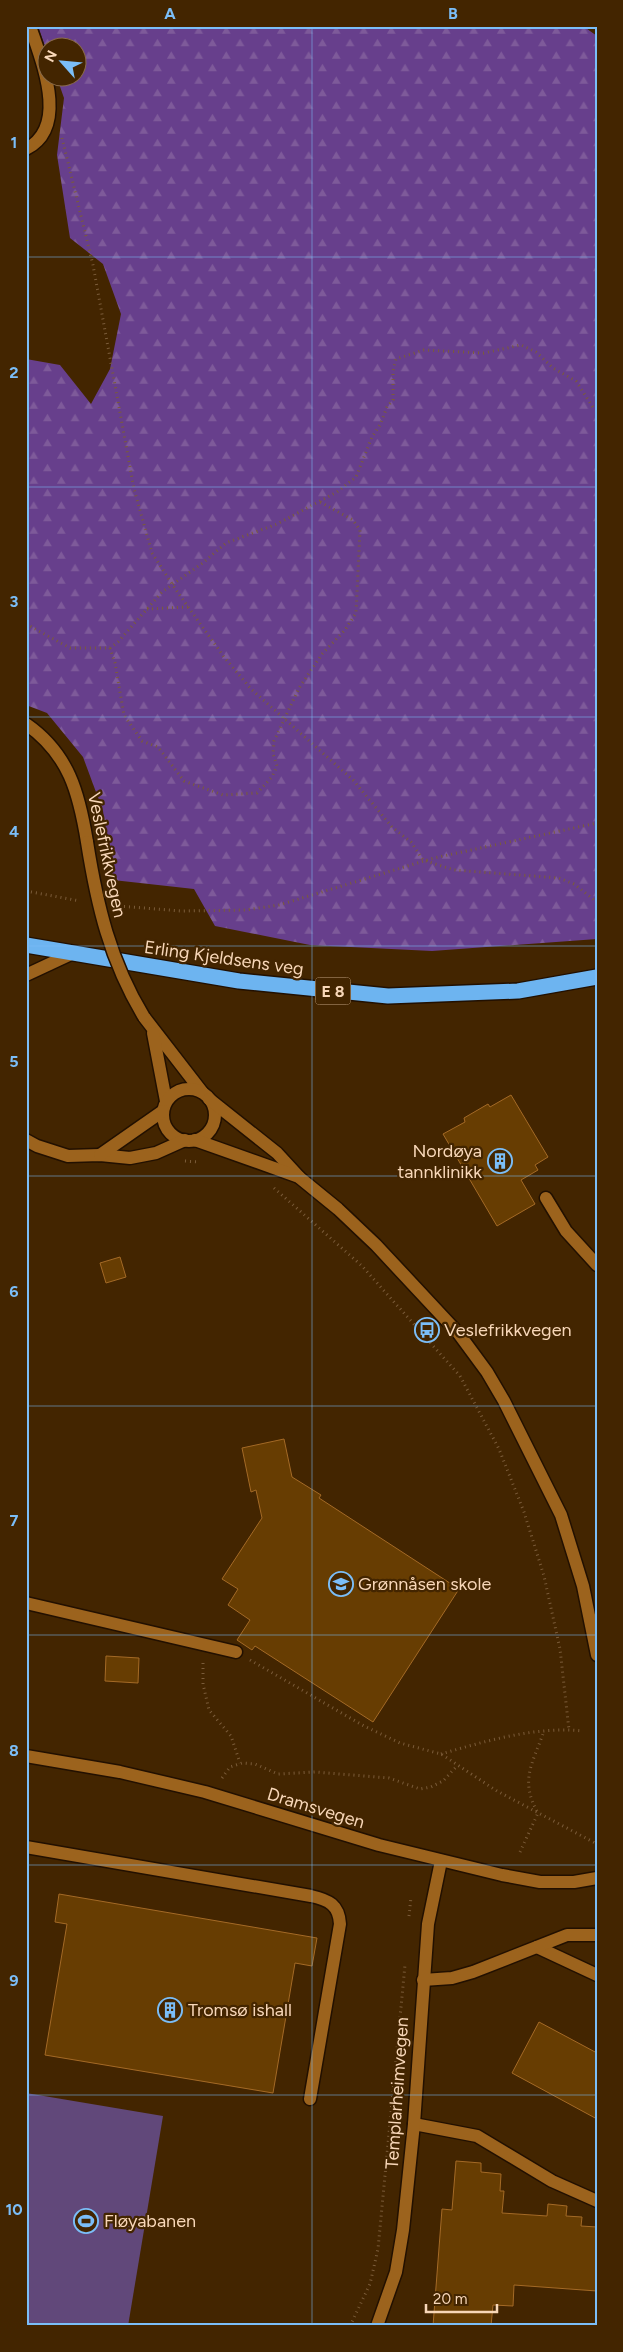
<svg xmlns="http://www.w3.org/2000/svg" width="623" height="2352" font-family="Figtree,sans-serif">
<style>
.forest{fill:url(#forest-firs)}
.garden{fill:#61487a}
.building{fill:#673d02;stroke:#a46a26}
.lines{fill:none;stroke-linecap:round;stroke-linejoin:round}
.minor-casing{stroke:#221000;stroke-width:15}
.highway-casing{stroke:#221000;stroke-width:18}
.path{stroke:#7b5c39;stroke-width:3;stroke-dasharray:1 4;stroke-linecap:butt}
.minor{stroke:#9c631d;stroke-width:12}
.highway{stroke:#6db4f0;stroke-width:15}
.minor-bridge-casing{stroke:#221000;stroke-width:15;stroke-linecap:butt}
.minor-bridge{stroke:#9c631d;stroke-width:12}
.grid{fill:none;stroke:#7bbef8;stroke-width:1;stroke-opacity:0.55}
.labels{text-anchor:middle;stroke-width:4.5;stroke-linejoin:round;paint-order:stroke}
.shield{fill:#432500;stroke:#c2a281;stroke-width:1}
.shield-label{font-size:16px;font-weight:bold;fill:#f8d7b8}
.street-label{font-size:18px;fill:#f8d7b8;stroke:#432500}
.poi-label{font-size:18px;fill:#f8d7b8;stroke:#432500;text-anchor:start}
.neatline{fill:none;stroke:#7bbef8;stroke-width:2}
.grid-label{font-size:16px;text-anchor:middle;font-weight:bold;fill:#7bbef8}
</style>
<defs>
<pattern id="forest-firs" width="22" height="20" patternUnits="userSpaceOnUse" patternTransform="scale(1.25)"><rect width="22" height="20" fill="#673f8c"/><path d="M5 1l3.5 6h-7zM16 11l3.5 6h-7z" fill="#7e5a9a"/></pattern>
</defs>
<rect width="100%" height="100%" fill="#432500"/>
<path class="forest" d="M 38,26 L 583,26 L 597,36 L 597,939 L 432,951 L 310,945 L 215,926 L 194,889 L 113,880 L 103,811 L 83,757 L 47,713 L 26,705 L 26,359 L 60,365 L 91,404 L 110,369 L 121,314 L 103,264 L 70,238 L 57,155 L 64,98 L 57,78 L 78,78 L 78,48 L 48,48 L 47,52 Z"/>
<path class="garden" d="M 26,2093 L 163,2116 L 128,2326 L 26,2326 Z"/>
<g class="building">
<path d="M 511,1095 L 548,1157 L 535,1165 L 538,1170 L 521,1180 L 535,1204 L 497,1226 L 443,1134 L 465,1122 L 464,1118 L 488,1104 L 490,1107 Z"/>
<path d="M 120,1257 L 126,1277 L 106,1283 L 100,1263 Z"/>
<path d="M 284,1439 L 292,1477 L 321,1495 L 319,1498 L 459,1589 L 373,1722 L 255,1646 L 252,1650 L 237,1640 L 250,1620 L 228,1605 L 238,1589 L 222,1579 L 262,1518 L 256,1490 L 251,1492 L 242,1448 Z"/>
<path d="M 106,1656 L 139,1658 L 138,1683 L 105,1681 Z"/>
<path d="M 59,1894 L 317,1938 L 312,1966 L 295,1963 L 273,2093 L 45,2055 L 67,1924 L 55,1922 Z"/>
<path d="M 539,2022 L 597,2053 L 597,2119 L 512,2073 Z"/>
<path d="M 456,2161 L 481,2163 L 481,2172 L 501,2174 L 500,2191 L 504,2191 L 502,2213 L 547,2216 L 548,2204 L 567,2206 L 566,2216 L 582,2217 L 581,2226 L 597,2227 L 597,2291 L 514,2285 L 513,2306 L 493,2305 L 491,2326 L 433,2326 L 442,2209 L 452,2210 Z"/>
</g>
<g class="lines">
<defs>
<g id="minor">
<path d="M 26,149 C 70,127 41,60 30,26"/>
<path d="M 26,724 C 69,754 79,793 87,842"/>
<path d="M 26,975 L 71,954"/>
<path d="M 144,1017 L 202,1092"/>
<path d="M 153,1033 L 166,1101"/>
<circle cx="189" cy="1115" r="26"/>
<path d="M 209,1099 L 277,1153 L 300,1178 L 338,1209 L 376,1245 L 459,1334 L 487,1372 L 504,1401 L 561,1515 L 583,1586 L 597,1655"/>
<path d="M 26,1140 L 37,1146 L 68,1156 L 100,1155 L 130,1158 L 156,1153 L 185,1140"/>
<path d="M 195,1140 L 299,1177"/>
<path d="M 100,1155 L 163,1111"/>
<path d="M 546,1198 L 566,1231 L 597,1265"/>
<path d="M 26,1603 L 236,1652"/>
<path d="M 26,1756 L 120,1772 L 205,1792 L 379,1845 L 502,1875 L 540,1882 L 574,1882 L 597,1878"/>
<path d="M 26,1847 L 311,1896 C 329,1900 339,1905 340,1924 L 310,2099"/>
<path d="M 537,1947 L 597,1975"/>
<path d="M 423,1980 L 452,1978 L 473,1972 L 567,1935 L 597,1935"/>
<path d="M 414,2124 L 477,2136 L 552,2181 L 597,2201"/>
<path d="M 377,2326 L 396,2272 L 403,2230 L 414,2124 L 428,1924 L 441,1861"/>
</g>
<path id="highway" d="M 26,945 L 239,981 L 388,996 L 518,991 L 597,977"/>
</defs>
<use href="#minor" class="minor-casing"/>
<use href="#highway" class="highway-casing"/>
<g class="path">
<path d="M 62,138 L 93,265 L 134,489 L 152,553 L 176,590 L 224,657 L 251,689 L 353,780 L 392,827 L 411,842 L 423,860 L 454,870 L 559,878 L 574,884 L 597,902"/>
<path d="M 147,609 L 188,607"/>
<path d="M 26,624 L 70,648 L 110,648 L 118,642 L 162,592 L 204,562 L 226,543 L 277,524 L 337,492 L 356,477 L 372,437 L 380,425 L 387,407 L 393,400 L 393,371 L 396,359 L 424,350 L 484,353 L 521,345 L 536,352 L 553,368 L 576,381 L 594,409 L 597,410"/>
<path d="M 110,648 L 115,663 L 124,715 L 142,741 L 158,747 L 184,781 L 223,795 L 257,793 L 272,777 L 277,766 L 273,754 L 274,741 L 299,688 L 322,654 L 345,630 L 356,613 L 360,530 L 353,520 L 320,502"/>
<path d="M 26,891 L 80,901"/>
<path d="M 119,906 L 181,911 L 246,910 L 279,905 L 434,858 L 597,823"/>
<path d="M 185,1161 L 198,1162"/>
<path d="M 274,1188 L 362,1266 L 460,1376 L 499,1449 L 524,1512 L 544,1576 L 560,1649 L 569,1730"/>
<path d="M 250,1660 L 364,1726 L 400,1743 L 441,1754 L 497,1791 L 597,1844"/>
<path d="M 203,1663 L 203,1684 L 209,1710 L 231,1736 L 240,1763"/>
<path d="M 441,1754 C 486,1741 536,1726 583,1731"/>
<path d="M 222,1778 L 230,1767 L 242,1763 L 255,1764 L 278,1774 L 315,1772 L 389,1778 L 420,1789 L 431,1787 L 443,1781 L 457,1766"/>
<path d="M 520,1852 L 538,1813 C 519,1780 533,1763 544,1731"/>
<path d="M 409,1916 L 411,1897"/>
<path d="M 350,2326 L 370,2284 L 378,2249 L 405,1965"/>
</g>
<use href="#minor" class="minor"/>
<use href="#highway" class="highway"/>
<defs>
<path id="minor-bridge" d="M 87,842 C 97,905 110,961 144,1017"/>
</defs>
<use href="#minor-bridge" class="minor-bridge-casing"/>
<use href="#minor-bridge" class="minor-bridge"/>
</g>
<path class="grid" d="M 312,26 L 312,2326M 26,257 L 597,257M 26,487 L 597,487M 26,717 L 597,717M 26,946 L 597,946M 26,1176 L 597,1176M 26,1406 L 597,1406M 26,1635 L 597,1635M 26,1865 L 597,1865M 26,2095 L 597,2095"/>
<defs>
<symbol id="building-ring" viewBox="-11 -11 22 22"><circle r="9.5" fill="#432500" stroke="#7bbef8" stroke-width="1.5"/><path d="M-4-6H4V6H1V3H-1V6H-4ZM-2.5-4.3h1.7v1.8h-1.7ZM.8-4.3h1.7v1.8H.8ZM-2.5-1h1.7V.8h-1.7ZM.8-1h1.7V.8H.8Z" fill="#7bbef8"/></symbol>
<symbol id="bus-ring" viewBox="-11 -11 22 22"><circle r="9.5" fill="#432500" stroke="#7bbef8" stroke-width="1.5"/><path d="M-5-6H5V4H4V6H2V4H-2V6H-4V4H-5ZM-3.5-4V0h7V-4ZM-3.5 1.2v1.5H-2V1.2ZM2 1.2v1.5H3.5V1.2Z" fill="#7bbef8"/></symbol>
<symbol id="school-ring" viewBox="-11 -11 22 22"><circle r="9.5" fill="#432500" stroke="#7bbef8" stroke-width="1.5"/><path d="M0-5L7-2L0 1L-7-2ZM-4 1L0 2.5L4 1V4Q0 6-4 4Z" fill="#7bbef8"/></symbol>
<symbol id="stadium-ring" viewBox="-11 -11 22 22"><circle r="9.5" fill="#432500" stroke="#7bbef8" stroke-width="1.5"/><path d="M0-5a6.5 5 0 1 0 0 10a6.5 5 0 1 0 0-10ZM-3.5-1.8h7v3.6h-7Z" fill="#7bbef8"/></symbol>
</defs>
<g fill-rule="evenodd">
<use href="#building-ring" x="486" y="1147" width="28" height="28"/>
<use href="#bus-ring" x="413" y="1316" width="28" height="28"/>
<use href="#school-ring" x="327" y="1570" width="28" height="28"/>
<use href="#building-ring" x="156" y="1996" width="28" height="28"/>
<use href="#stadium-ring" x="72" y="2207" width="28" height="28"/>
</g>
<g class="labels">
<rect class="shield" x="315.5" y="977.5" width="35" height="27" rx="4"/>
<g class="shield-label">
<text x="333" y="997">E 8</text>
</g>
<g class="street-label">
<text transform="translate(107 855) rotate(78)" y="6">Veslefrikkvegen</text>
<text transform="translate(224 958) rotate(8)" y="6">Erling Kjeldsens veg</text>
<text transform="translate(316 1808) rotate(17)" y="6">Dramsvegen</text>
<text transform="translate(397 2093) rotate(-86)" y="6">Templarheimvegen</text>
</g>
<g class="poi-label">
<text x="482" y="1157" text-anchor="end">Nordøya<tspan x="482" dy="21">tannklinikk</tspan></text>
<text x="444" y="1336">Veslefrikkvegen</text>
<text x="358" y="1590">Grønnåsen skole</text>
<text x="188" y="2016">Tromsø ishall</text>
<text x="104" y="2227">Fløyabanen</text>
</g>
</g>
<rect width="623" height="2352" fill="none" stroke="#432500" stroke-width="55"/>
<g transform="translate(62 62) rotate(297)"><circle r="24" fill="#432500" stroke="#8b6c4a"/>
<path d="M0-4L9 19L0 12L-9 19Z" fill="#7bbef8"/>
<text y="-8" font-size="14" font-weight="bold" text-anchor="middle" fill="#f8d7b8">N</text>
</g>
<path d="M426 2304v8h71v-8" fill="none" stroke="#f8d7b8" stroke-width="2.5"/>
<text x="433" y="2304" font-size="15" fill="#f8d7b8" stroke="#432500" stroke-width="4" paint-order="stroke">20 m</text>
<rect x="28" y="28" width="568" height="2296" class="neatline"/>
<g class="grid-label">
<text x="170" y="19">A</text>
<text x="453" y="19">B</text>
<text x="14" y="148">1</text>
<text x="14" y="378">2</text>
<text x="14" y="607">3</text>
<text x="14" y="837">4</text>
<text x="14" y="1067">5</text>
<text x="14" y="1297">6</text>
<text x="14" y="1526">7</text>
<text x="14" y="1756">8</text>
<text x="14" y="1986">9</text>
<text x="14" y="2215">10</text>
</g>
</svg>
